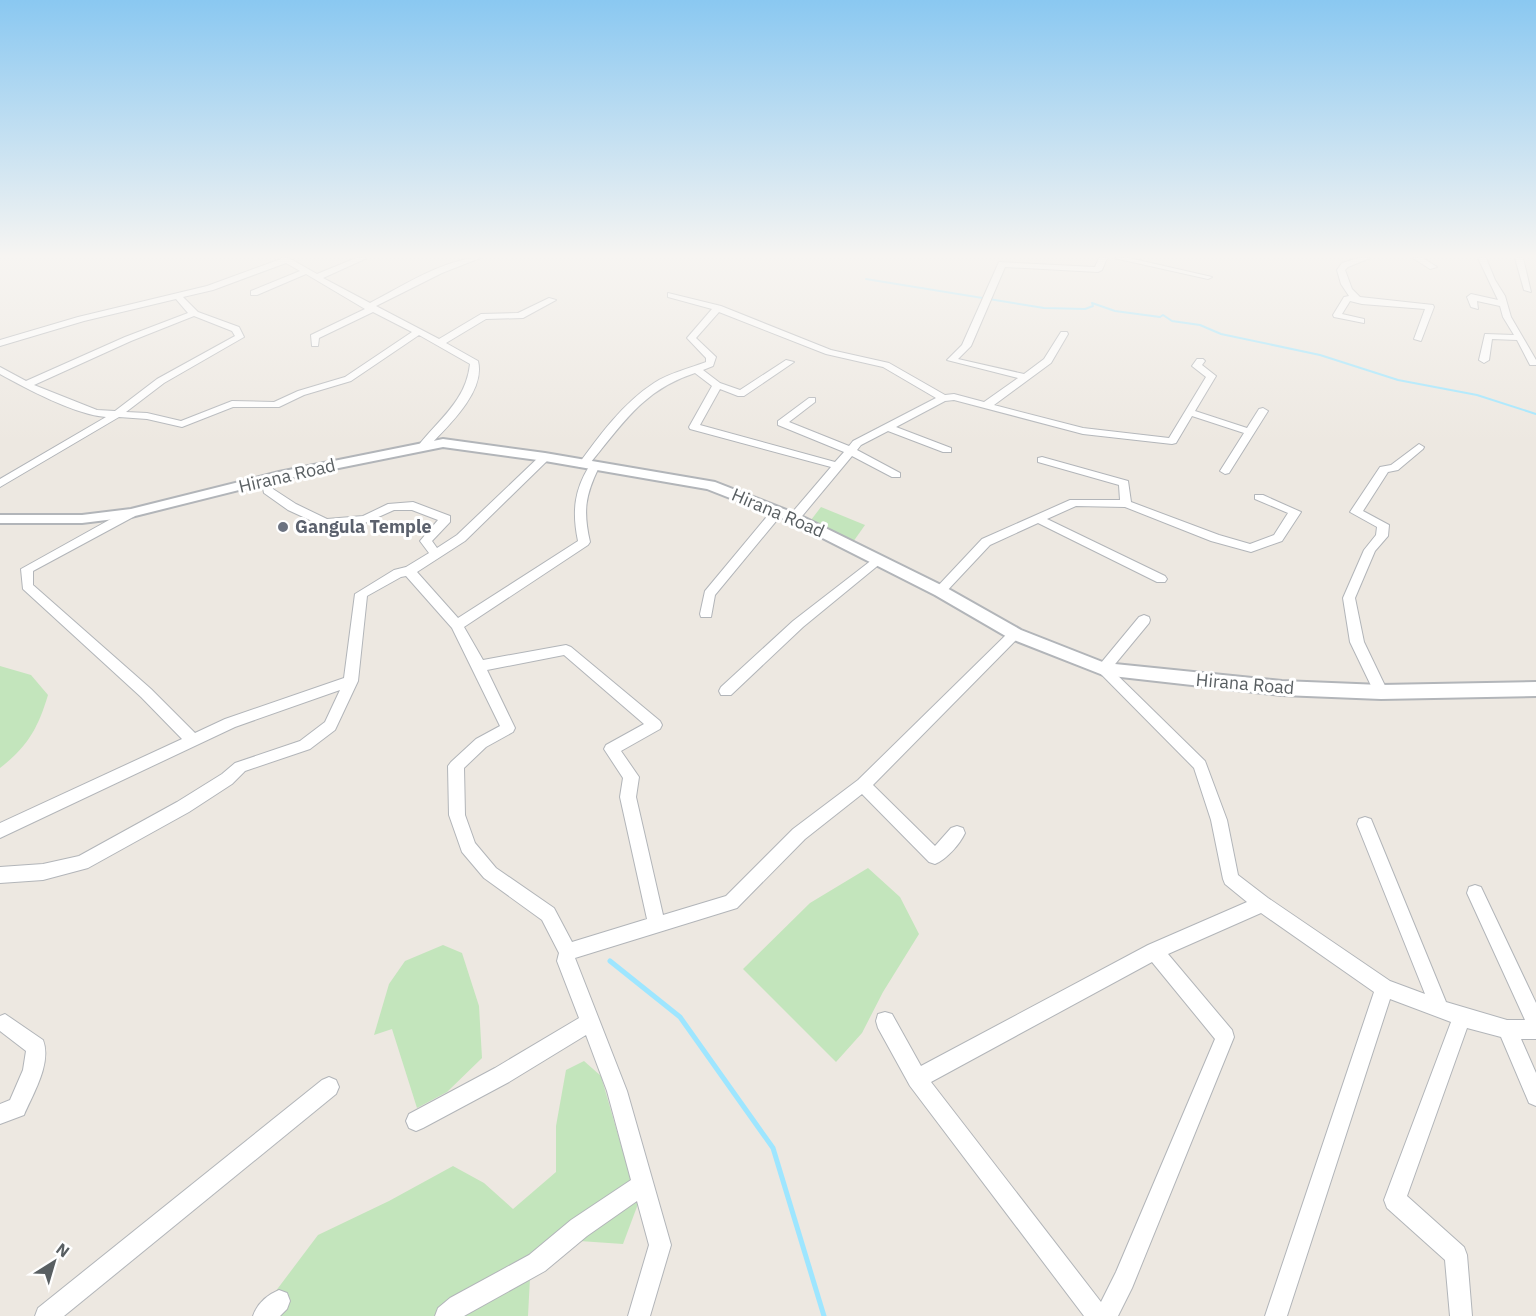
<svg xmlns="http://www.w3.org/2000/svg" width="1536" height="1316" font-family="'IBM Plex Sans',sans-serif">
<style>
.green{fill:#c3e5bc}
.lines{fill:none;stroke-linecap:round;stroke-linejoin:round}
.stream-far1{stroke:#9ee6ff;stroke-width:2}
.stream{stroke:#9ee6ff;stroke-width:5}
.minor-casing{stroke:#b2b5b9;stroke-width:2}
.tertiary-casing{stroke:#b2b5b9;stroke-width:4}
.minor{fill:#fff;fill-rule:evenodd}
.tertiary{fill:#fff;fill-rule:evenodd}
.worship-dot{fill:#6b7280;stroke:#fff;stroke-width:2}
.labels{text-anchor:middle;stroke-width:6;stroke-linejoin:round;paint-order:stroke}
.street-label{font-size:18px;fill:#595f62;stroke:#fff}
.worship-label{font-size:18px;font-weight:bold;fill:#5b616d;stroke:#fff;text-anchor:start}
</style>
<rect width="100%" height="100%" fill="#ede8e1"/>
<g class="green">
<path d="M 821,507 L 865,525 L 853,542 L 814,524 L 811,520 Z"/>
<path d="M 0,666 L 31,675 L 48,695 C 38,728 28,746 0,768 Z"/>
<path d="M 868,868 L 900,897 L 919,934 L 883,992 L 862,1033 L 836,1062 L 743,969 L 810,903 Z"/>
<path d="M 443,945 L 462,953 L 479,1006 L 482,1058 L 447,1092 L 417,1108 L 392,1029 L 374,1035 L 389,984 L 405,961 Z"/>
<path d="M 584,1061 L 601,1076 L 638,1204 L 623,1244 L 565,1240 L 531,1259 L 528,1316 L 257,1316 L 318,1235 L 389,1201 L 453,1166 L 484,1183 L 513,1209 L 556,1172 L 556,1126 L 566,1070 Z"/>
</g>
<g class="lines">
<path class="stream-far1" d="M 866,279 L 1044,308 L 1085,309 L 1093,306 L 1092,303 L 1115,311 L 1160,317 L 1163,315 L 1172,321 L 1200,325 L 1221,334 L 1320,355 L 1398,380 L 1477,395 L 1536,414"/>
<path class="stream" d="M 610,961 L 680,1017 L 773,1148 L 824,1316"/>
<defs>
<g id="minor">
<path d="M 280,258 L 289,258 L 317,274 L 356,258 L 367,258 L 323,278 L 370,303 C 401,287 445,258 480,258 L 442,273 L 376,306 L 439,339 L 481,314 L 518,313 L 549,298 L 556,300 L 523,318 L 486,319 L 446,343 L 478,361 C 486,392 446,428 427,448 L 423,449 L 418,446 C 439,419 466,401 470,364 L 419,335 L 351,381 L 304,395 L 279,407 L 233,407 L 182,427 L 147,419 L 119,417 L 0,487 L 0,479 L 106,417 C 76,415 27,389 0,374 L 0,367 L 26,381 L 125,337 L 188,313 L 176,299 L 84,321 L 0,346 L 0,340 L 78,317 L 207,286 L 281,259 ZM 286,263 L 300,271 L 251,291 L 251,295 L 257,295 L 306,274 L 365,309 L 311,335 L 312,346 L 318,346 L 319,338 L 373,312 L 412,332 L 345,377 L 298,391 L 274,402 L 232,401 L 181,421 L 147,413 L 126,412 L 164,383 L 244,337 L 239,327 L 198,312 L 183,297 L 213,290 ZM 194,316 L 232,331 L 235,336 L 157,379 L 115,411 L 97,410 L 34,385 L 131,341 Z"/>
<path d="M 1099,258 L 1107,258 L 1102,270 L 1098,272 L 1005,267 L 971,346 L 958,359 L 1024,374 L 1044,359 L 1061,332 L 1067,332 L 1068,334 L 1051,363 L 994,405 L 1083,428 L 1169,438 L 1206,377 L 1192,366 L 1197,359 L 1203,359 L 1205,361 L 1202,365 L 1216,376 L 1195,411 L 1247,428 L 1259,409 L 1263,408 L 1268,411 L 1229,473 L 1225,474 L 1220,471 L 1244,433 L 1192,416 L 1176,443 L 1172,444 L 1083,434 L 954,400 L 945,401 L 896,427 L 951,448 L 951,452 L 943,452 L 888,431 L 861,445 L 857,450 L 900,473 L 900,477 L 892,477 L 852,456 L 798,521 L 790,521 L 790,515 L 831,467 L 690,429 L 689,427 L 712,386 L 695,373 C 642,390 621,426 587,467 L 579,467 L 578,465 C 599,436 623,403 654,383 C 669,373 688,369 706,362 L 706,358 L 687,338 L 712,309 L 668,297 L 668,293 L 721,306 L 831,350 L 889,363 L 945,395 L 954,394 L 984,402 L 1018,378 L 947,360 L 962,345 L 999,262 L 1095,267 ZM 719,312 L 826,354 L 883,367 L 936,398 L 853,441 L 849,446 L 789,422 L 815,402 L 815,398 L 809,398 L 778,421 L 778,425 L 844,452 L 835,462 L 700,425 L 720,389 L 738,396 L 744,396 L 794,362 L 786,360 L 740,390 L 720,383 L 703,370 L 713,366 L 716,357 L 696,338 Z"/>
<path d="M 1114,258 L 1129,258 L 1212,277 L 1208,279 Z"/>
<path d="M 1358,258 L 1370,258 L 1348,267 L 1345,270 L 1352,289 L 1360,297 L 1433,305 L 1434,307 L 1421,341 L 1414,339 L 1425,309 L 1362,304 L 1350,301 L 1342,314 L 1364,319 L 1364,323 L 1334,317 L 1333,315 L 1344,297 L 1349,296 L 1341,284 L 1337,270 L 1342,263 Z"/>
<path d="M 1413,258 L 1423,258 L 1437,267 L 1430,269 Z"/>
<path d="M 1478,258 L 1486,258 L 1495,280 L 1505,296 L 1511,317 L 1536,360 L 1536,365 L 1530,365 L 1517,340 L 1492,339 L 1489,360 L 1484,363 L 1479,360 L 1485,334 L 1514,335 L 1503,317 L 1500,306 L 1477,301 L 1478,309 L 1471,307 L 1467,297 L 1471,294 L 1498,300 Z"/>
<path d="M 1515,258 L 1523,258 L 1531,292 L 1524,290 Z"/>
<path d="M 1419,444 L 1424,447 L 1423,449 L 1398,470 L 1388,472 L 1363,511 L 1389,525 L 1388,536 L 1375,551 L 1355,598 L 1364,642 L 1388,692 L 1386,696 L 1376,696 L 1350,642 L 1343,598 L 1364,550 L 1376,535 L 1377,527 L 1350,512 L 1380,467 L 1391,465 Z"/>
<path d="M 545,454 L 549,455 L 549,459 L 465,541 L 417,572 L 458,618 L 578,541 C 572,512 574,490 590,465 L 598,465 L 599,467 C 585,496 583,511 590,542 L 588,545 L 464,627 L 483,660 L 566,645 L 571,647 L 660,721 L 662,725 L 660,729 L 621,751 L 639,777 L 636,797 L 663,915 L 726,896 L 793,829 L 858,780 L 1010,631 L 1015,629 L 1022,634 L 873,785 L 935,846 L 951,828 L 957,826 L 963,828 L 965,833 C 960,844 946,860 935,864 L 929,862 L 862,794 L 805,839 L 737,908 L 575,958 L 627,1091 L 671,1245 L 650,1316 L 628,1316 L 649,1245 L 637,1201 L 587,1236 L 545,1271 L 464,1316 L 435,1316 L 438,1308 L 450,1298 L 529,1255 L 571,1220 L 631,1180 L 607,1091 L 586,1035 L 509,1082 L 423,1128 L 416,1131 L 409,1128 L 406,1121 L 409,1114 L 495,1068 L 579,1018 L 557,961 L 559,953 L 542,920 L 484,878 L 462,852 L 449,815 L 448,766 L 451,762 L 476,739 L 500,726 L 452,628 L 406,576 L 401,577 L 367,596 L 358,681 L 335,730 L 310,749 L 245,771 L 232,784 L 189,812 L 88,868 L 43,880 L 0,883 L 0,867 L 43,864 L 79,856 L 177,802 L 222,774 L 235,763 L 300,741 L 325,722 L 340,690 L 235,727 L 0,838 L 0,823 L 182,739 L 141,697 L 23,589 L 21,569 L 127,510 L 135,510 L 135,516 L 33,571 L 33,585 L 151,689 L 195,733 L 225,719 L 344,678 L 355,594 L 394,570 L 406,567 L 429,553 L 420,541 L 438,520 L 412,510 L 394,510 L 365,523 L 325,527 L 288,510 L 264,493 L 261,479 L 262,477 L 270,477 L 273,489 L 296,504 L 327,519 L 363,516 L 388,504 L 413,502 L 450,516 L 450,522 L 432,541 L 437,548 L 457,535 L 541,455 ZM 564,655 L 644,724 L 606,745 L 604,749 L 623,778 L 620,797 L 647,919 L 572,942 L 554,908 L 496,868 L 475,843 L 465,815 L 464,768 L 486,747 L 513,732 L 515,728 L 487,670 Z"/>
<path d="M 1042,457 L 1128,481 L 1131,502 L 1219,535 L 1250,544 L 1274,535 L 1288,513 L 1255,499 L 1255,495 L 1263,495 L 1301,512 L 1282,541 L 1251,552 L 1211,541 L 1125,507 L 1076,506 L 1047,519 L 1165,576 L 1167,579 L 1165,582 L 1157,582 L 1038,523 L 990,545 L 944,594 L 936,594 L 934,591 L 936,588 L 982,539 L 1070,500 L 1120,500 L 1119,485 L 1038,462 L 1038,458 Z"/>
<path d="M 778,507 L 782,508 L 782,514 L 715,595 L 711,617 L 701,617 L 700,614 L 705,591 L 774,508 Z"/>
<path d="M 877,556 L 881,557 L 883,560 L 881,563 L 803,627 L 731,695 L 721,695 L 719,691 L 721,687 L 793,621 Z"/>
<path d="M 1144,615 L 1149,617 L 1150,620 L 1149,623 L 1111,669 L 1205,761 L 1227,820 L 1238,875 L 1268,898 L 1390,981 L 1425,994 L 1357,824 L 1359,819 L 1365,817 L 1371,819 L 1446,1002 L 1507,1020 L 1525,1020 L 1467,893 L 1469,887 L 1475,885 L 1481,887 L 1536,1003 L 1536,1039 L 1521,1039 L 1536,1073 L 1536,1106 L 1529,1103 L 1501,1037 L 1467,1028 L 1407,1196 L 1464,1247 L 1467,1255 L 1472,1316 L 1450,1316 L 1445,1260 L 1387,1208 L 1384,1200 L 1451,1022 L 1390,999 L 1287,1316 L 1265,1316 L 1374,992 L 1261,913 L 1168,954 L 1232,1030 L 1234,1037 L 1132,1288 L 1118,1316 L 1084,1316 L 910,1086 L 878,1028 L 876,1021 L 878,1014 L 885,1012 L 892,1014 L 921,1066 L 1148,945 L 1247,902 L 1225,884 L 1223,879 L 1211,820 L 1194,768 L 1096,669 L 1139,617 ZM 1152,962 L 1215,1039 L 1116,1272 L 1101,1302 L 931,1082 Z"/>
<path d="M 5,1014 L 43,1040 C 52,1063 33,1094 24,1115 L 0,1124 L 0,1104 L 10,1100 L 23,1070 L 26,1051 L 0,1031 L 0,1016 Z"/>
<path d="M 329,1077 L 336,1080 L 339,1087 L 336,1094 L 64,1316 L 35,1316 L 38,1308 L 322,1080 Z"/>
<path d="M 279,1290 L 287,1293 L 290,1301 L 287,1309 L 280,1316 L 253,1316 C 257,1304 267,1295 279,1290 Z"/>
</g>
<path id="tertiary" d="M 443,439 L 545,453 L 715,482 L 799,515 L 945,587 L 1021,630 L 1105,663 L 1282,681 L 1381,685 L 1536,682 L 1536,696 L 1381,699 L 1282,695 L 1103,675 L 1009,638 L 935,595 L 789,521 L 707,489 L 545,461 L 443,447 L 279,480 L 131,517 L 82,523 L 0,523 L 0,515 L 82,515 L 131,509 L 279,472 Z"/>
</defs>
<use href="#minor" class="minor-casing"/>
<use href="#tertiary" class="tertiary-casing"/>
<use href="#minor" class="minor"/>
<use href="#tertiary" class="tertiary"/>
</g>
<linearGradient id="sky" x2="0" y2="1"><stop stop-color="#8ac8f1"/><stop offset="0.58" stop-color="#f7f5f2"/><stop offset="1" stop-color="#f7f5f2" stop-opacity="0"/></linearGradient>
<rect width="1536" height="442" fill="url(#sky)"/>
<circle class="worship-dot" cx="283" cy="527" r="6"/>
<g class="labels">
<g class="street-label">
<text transform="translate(287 476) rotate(-13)" y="6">Hirana Road</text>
<text transform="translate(778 513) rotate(23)" y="6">Hirana Road</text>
<text transform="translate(1245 684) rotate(5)" y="6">Hirana Road</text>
</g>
<g class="worship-label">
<text x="295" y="533">Gangula Temple</text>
</g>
</g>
<g transform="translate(54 1262) rotate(37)" stroke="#ffffff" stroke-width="4.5" paint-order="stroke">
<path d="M0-4.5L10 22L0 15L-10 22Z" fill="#595f62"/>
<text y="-9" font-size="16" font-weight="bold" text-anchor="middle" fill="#595f62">N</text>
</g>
</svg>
